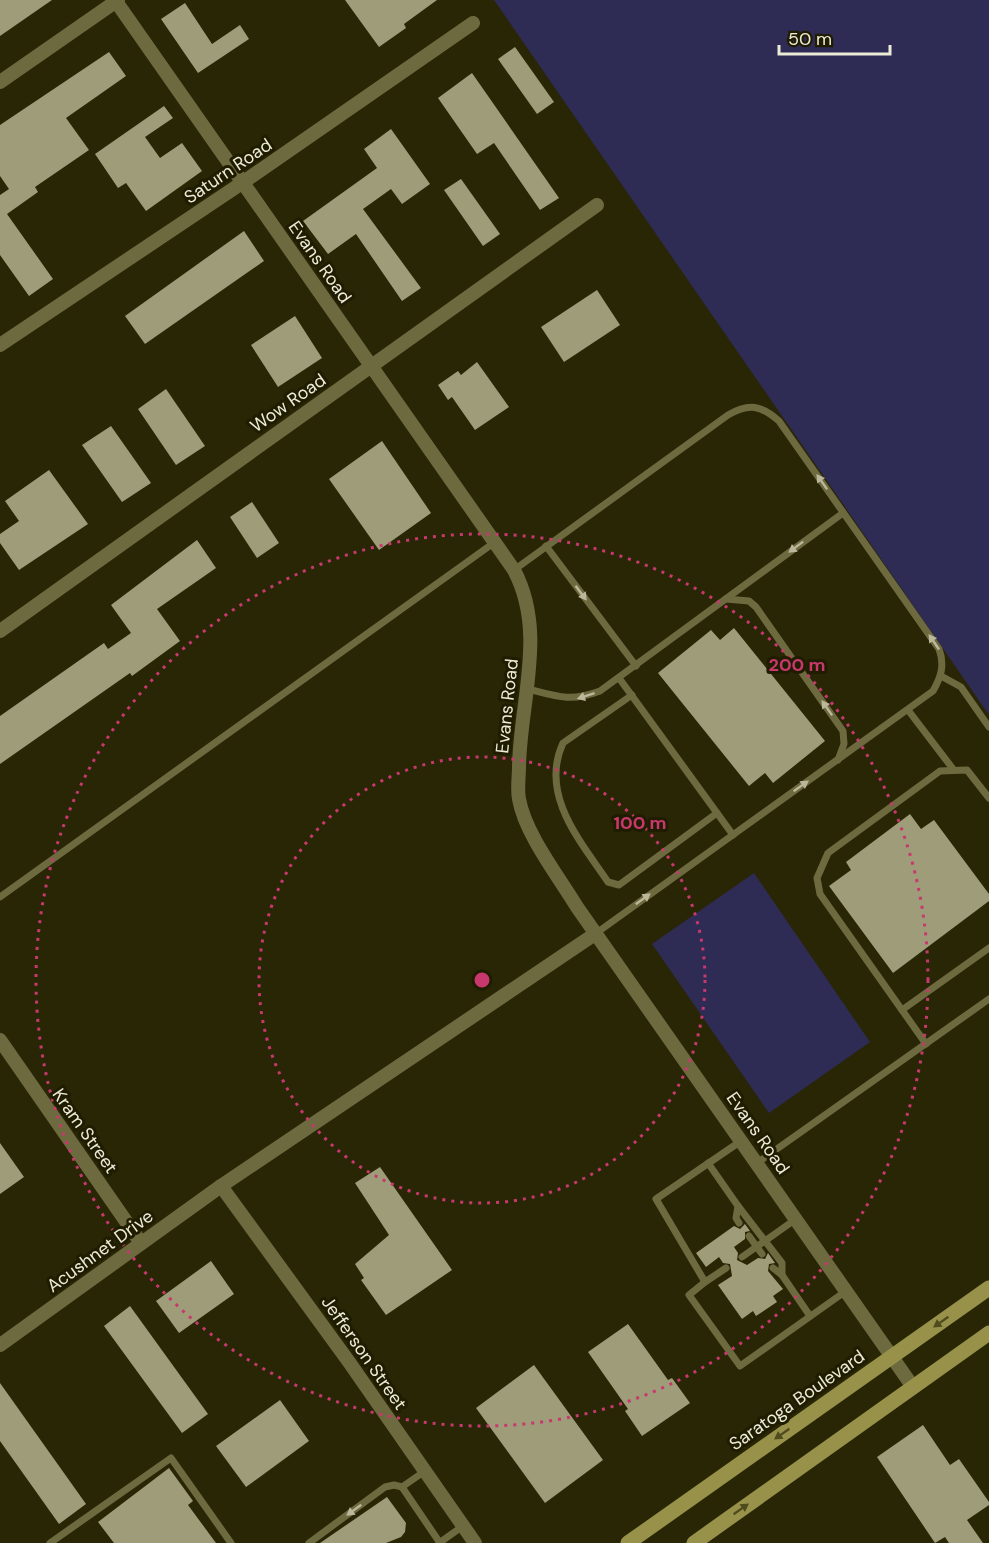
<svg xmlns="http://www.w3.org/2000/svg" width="989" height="1543" font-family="'DM Sans',sans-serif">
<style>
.green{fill:#2e2b54}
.building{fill:#9f9c79}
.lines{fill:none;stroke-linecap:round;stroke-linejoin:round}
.lane{stroke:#6e6a3f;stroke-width:7}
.street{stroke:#6e6a3f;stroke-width:14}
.secondary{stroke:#98914a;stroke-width:15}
.oneway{fill:#bab79b}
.oneway2{fill:#4f4b1e}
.ring{fill:none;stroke:#c8386e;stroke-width:3;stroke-dasharray:3 6}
.labels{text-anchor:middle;stroke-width:6;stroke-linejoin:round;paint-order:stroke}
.street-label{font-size:18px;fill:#ecebd8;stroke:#1f1c00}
.centre{fill:#c8386e;stroke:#1f1c00;stroke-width:3}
.ring-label{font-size:18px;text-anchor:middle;font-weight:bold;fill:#c8386e;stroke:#1f1c00;stroke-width:6;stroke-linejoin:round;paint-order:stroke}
</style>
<rect width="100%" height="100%" fill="#292606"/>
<g class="green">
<path d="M 494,0 L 989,0 L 989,715 Z"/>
<path d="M 754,873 L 870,1042 L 769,1113 L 652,944 Z"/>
</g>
<g class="building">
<path d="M 0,0 L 52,0 L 0,36 Z"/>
<path d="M 345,0 L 437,0 L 404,24 L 406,28 L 379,47 Z"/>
<path d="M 185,3 L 212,44 L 240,25 L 249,39 L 198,73 L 161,19 Z"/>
<path d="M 515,47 L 554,102 L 537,114 L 498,59 Z"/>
<path d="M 109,52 L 126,76 L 66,118 L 89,150 L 35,187 L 38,192 L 7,214 L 53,279 L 29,296 L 0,255 L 0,195 L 9,189 L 0,176 L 0,125 Z"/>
<path d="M 472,73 L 559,198 L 540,210 L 494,143 L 477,154 L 438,98 Z"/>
<path d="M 164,106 L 173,118 L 145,137 L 160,158 L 182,143 L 202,171 L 146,211 L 126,183 L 118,188 L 95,154 Z"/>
<path d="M 391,129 L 430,184 L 402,204 L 391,189 L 363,209 L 421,288 L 402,301 L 356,234 L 328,254 L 303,221 L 377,168 L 364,149 Z"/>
<path d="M 461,179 L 500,234 L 483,246 L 444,190 Z"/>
<path d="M 244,231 L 264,261 L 145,344 L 125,316 Z"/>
<path d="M 597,290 L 620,325 L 564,362 L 541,327 Z"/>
<path d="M 295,316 L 322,358 L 278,387 L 251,345 Z"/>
<path d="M 477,362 L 509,407 L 475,430 L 452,397 L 448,400 L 438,385 L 458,371 L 461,375 Z"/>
<path d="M 166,389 L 205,446 L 176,465 L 138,409 Z"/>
<path d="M 111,426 L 151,483 L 122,502 L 82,445 Z"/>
<path d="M 382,441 L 431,513 L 379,550 L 329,479 Z"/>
<path d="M 49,470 L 88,524 L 19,570 L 0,543 L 0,534 L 19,521 L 5,501 Z"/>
<path d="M 252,502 L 279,543 L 257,558 L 230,517 Z"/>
<path d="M 197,540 L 216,568 L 157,609 L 180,641 L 132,676 L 130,673 L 0,764 L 0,716 L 104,643 L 108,649 L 131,633 L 111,605 Z"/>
<path d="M 734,628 L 825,741 L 773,783 L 765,773 L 749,786 L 658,673 L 711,630 L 720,640 Z"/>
<path d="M 910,814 L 921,829 L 934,820 L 989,894 L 989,901 L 893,973 L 829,886 L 851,870 L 846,862 Z"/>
<path d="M 0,1143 L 24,1177 L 0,1194 Z"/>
<path d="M 380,1167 L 452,1270 L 386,1315 L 361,1280 L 364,1278 L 355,1264 L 389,1235 L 355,1183 Z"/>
<path d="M 745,1224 L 750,1231 L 745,1232 L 745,1239 L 734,1247 L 738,1253 L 737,1260 L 747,1265 L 758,1258 L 765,1259 L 768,1253 L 775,1263 L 769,1264 L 768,1271 L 783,1289 L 773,1296 L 777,1302 L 756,1316 L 753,1311 L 742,1319 L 718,1285 L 732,1276 L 730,1264 L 723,1263 L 719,1257 L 706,1267 L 696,1253 L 734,1226 L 740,1229 Z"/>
<path d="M 211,1261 L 234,1294 L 179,1333 L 156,1301 Z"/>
<path d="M 130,1306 L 208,1414 L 182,1433 L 104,1326 Z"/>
<path d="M 628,1324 L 668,1380 L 672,1378 L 690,1403 L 642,1436 L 625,1411 L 628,1409 L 588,1352 Z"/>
<path d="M 534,1365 L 603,1460 L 545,1503 L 476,1408 Z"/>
<path d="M 0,1383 L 86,1504 L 59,1524 L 0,1441 Z"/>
<path d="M 280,1400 L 309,1441 L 246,1487 L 216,1446 Z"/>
<path d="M 923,1425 L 950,1465 L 959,1459 L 989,1502 L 989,1505 L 967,1520 L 983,1543 L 949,1543 L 945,1537 L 935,1543 L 877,1457 Z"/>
<path d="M 169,1468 L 193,1501 L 188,1505 L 216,1543 L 114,1543 L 98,1522 Z"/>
<path d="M 387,1497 L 406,1523 L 405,1532 L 401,1537 L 386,1543 L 320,1543 Z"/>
</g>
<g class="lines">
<g class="lane">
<path d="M 546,546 L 636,666"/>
<path d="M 514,570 L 728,415 C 749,403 761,405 779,421 L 939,649 C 945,665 941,677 933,691 L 595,934"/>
<path d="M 726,599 L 749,601 L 756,607 L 843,731 L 844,744 L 838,760"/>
<path d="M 941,676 L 961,687 L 989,727"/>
<path d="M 619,678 L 733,835"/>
<path d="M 528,689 C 558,697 571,702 600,691 L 843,513"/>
<path d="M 632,695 L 563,743 C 539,795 581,842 608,882 L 619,885 L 717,813"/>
<path d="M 908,710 L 953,769"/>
<path d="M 0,897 L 495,542"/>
<path d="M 902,1010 L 989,948"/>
<path d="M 926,1044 L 820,894 L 817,878 L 828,853 L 940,771 L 967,770 L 989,798"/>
<path d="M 708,1163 L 738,1206"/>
<path d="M 757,1163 L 989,999"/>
<path d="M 739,1223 L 736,1218 L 738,1206 L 782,1263 L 782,1275 L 810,1316"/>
<path d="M 749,1236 L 762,1254"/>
<path d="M 742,1257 L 796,1219"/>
<path d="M 726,1268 L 705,1282 L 656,1199 L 741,1141"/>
<path d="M 773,1268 L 782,1275"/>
<path d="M 705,1282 L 689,1295 L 740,1366 L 846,1291"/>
<path d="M 425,1471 L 402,1487 L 440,1543"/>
<path d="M 50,1543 L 171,1458 L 231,1543"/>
<path d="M 309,1543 L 385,1487 L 394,1485 L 402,1487"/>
<path d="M 439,1543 L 463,1526"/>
</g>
<g class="street">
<path d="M 115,0 L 514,570 C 547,632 520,701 519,767 C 519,777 517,789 519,799 C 525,834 559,877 577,907 L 913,1387"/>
<path d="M 0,82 L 118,0"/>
<path d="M 0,345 L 242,183 L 473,23"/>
<path d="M 0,631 L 597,205"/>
<path d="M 0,1040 L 141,1243"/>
<path d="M 221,1186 L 349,1362 L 475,1543"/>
<path d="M 0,1345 L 221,1186 L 595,934"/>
</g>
<g class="secondary">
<path d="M 628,1543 L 989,1288"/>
<path d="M 694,1543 L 989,1333"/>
</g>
</g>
<defs><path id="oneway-solid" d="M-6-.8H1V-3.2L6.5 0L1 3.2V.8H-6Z" transform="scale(1.5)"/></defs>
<g class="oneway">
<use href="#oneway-solid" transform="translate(822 482) rotate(-125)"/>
<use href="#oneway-solid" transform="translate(796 547) rotate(143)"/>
<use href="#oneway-solid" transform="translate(581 593) rotate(53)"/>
<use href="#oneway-solid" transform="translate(934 642) rotate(-124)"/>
<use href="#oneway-solid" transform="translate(586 696) rotate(162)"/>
<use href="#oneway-solid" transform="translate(827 708) rotate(-125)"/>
<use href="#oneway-solid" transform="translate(801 786) rotate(-35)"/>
<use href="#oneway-solid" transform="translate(643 899) rotate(-36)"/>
<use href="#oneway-solid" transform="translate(354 1510) rotate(144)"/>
</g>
<g class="oneway2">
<use href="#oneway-solid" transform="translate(941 1322) rotate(145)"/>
<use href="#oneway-solid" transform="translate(782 1434) rotate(145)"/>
<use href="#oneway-solid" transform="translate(741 1509) rotate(-35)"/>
</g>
<g class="ring">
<circle cx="482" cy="980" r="223"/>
<circle cx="482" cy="980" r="446"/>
</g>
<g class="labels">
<g class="street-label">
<text transform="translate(228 171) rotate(-34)" y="6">Saturn Road</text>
<text transform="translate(320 262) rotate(55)" y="6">Evans Road</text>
<text transform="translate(288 403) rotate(-35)" y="6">Wow Road</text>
<text transform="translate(507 706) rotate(-84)" y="6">Evans Road</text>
<text transform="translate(85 1131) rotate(55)" y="6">Kram Street</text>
<text transform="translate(758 1133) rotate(55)" y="6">Evans Road</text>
<text transform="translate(100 1251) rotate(-36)" y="6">Acushnet Drive</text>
<text transform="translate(364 1353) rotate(55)" y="6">Jefferson Street</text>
<text transform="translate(797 1400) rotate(-35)" y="6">Saratoga Boulevard</text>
</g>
</g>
<circle cx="482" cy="980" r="9" class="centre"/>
<g class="ring-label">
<text x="797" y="671">200 m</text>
<text x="640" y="829">100 m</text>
</g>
<path d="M779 45v9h111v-9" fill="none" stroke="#ecebd8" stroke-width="3"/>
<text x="788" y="45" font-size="18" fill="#ecebd8" stroke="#1f1c00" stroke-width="4.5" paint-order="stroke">50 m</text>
</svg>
